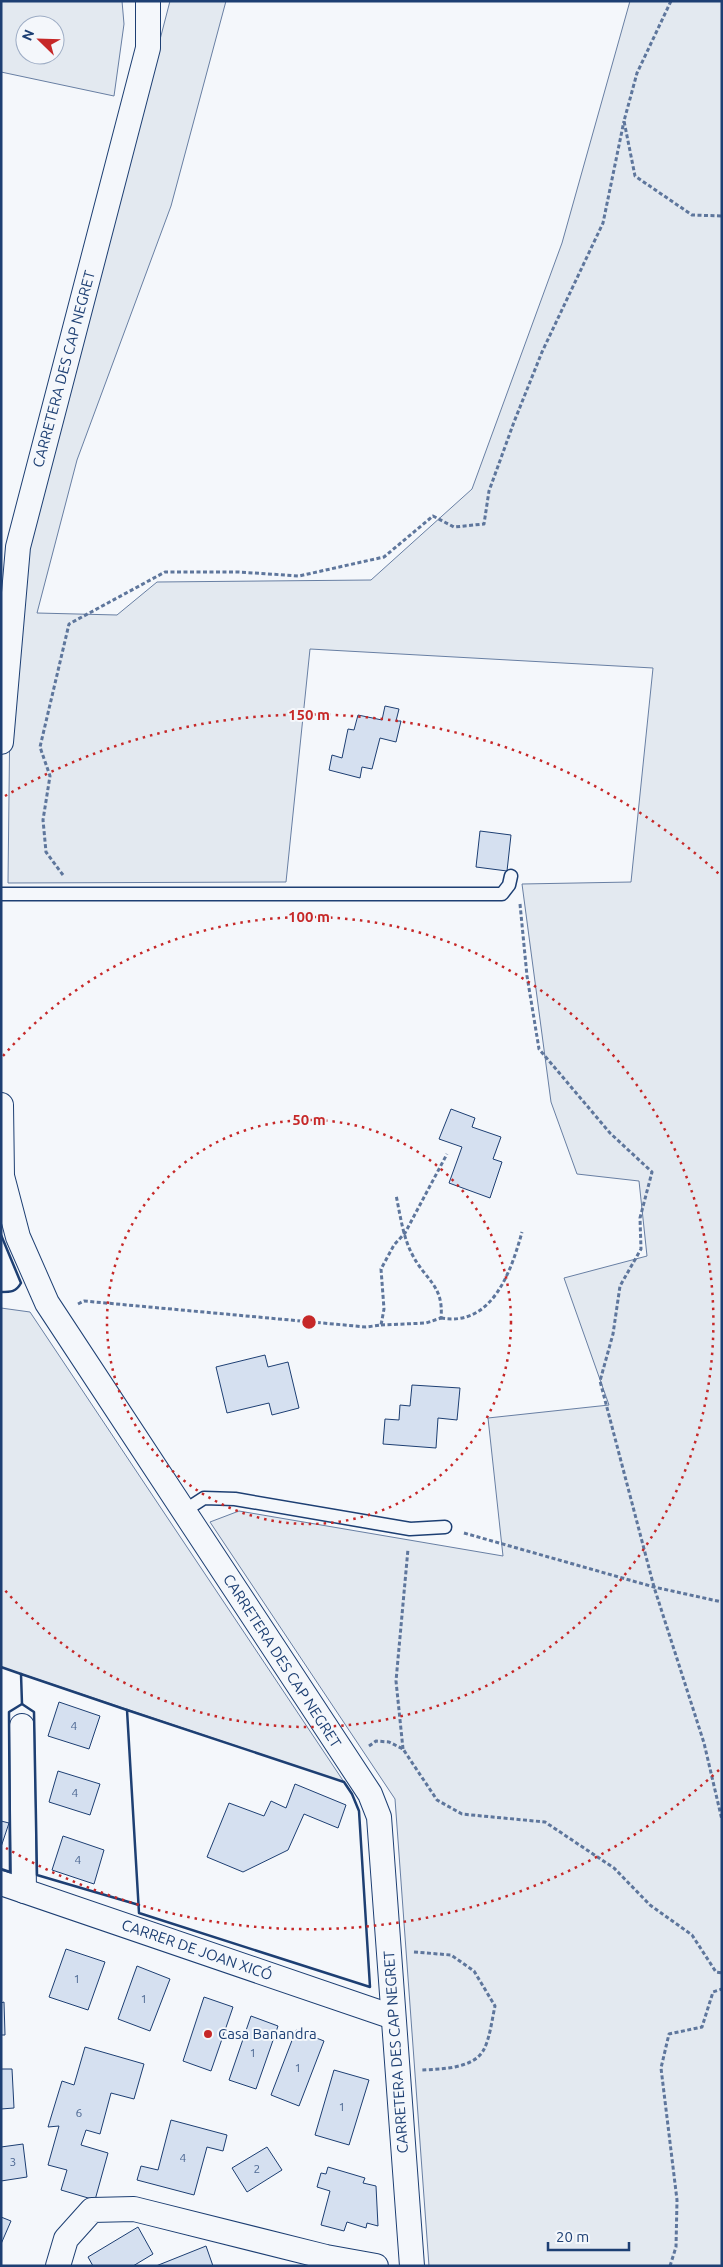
<svg xmlns="http://www.w3.org/2000/svg" width="723" height="2267" font-family="Ubuntu,sans-serif">
<style>
.green{fill:#e3e9f0;stroke:#687fa3;fill-rule:evenodd}
.building{fill:#d5e0f0;stroke:#1d3f73}
.lines{fill:none;stroke-linecap:round;stroke-linejoin:round}
.lane-casing{stroke:#1d3f73;stroke-width:15}
.street-casing{stroke:#1d3f73;stroke-width:26}
.path{stroke:#5e769c;stroke-width:3;stroke-dasharray:4 2.5;stroke-linecap:butt}
.lane{stroke:#f4f7fb;stroke-width:12}
.street{stroke:#f4f7fb;stroke-width:24}
.wall{stroke:#1d3f73;stroke-width:2.5}
.ring{fill:none;stroke:#c62828;stroke-width:2.5;stroke-dasharray:2.5 5}
.poi-dot{fill:#c62828;stroke:#f4f7fb;stroke-width:2}
.labels{text-anchor:middle;stroke-width:4;stroke-linejoin:round;paint-order:stroke}
.number-label{font-size:12px;fill:#4b6792}
.street-label{font-size:15px;fill:#1d3f73;stroke:#f4f7fb}
.poi-label{font-size:15px;fill:#1d3f73;stroke:#f4f7fb;text-anchor:start}
.centre{fill:#c62828;stroke:#f4f7fb;stroke-width:2.5}
.ring-label{font-size:15px;text-anchor:middle;font-weight:bold;fill:#c62828;stroke:#f4f7fb;stroke-width:4;stroke-linejoin:round;paint-order:stroke}
</style>
<rect width="100%" height="100%" fill="#f4f7fb"/>
<g class="green">
<path d="M 1,1 L 122,1 L 124,24 L 114,96 L 1,72 ZM 25,25 L 55,25 L 55,55 L 25,55 Z"/>
<path d="M 170,1 L 226,1 L 171,206 L 77,460 L 37,613 L 117,615 L 157,582 L 371,580 L 472,489 L 562,243 L 630,1 L 722,1 L 722,2266 L 429,2266 L 395,1799 L 210,1522 L 239,1511 L 503,1556 L 488,1418 L 609,1405 L 564,1278 L 647,1256 L 639,1181 L 577,1174 L 551,1102 L 522,884 L 631,882 L 653,668 L 310,649 L 286,882 L 8,883 L 10,709 L 27,553 Z"/>
<path d="M 1,1308 L 30,1312 L 344,1782 L 1,1667 Z"/>
</g>
<g class="building">
<path d="M 385,706 L 399,709 L 396,721 L 401,721 L 396,742 L 380,738 L 372,769 L 362,767 L 360,778 L 329,770 L 332,755 L 342,758 L 348,729 L 354,730 L 358,715 L 382,720 Z"/>
<path d="M 480,831 L 511,835 L 507,871 L 476,867 Z"/>
<path d="M 451,1109 L 475,1118 L 472,1127 L 501,1137 L 493,1159 L 502,1162 L 490,1198 L 449,1183 L 462,1147 L 439,1139 Z"/>
<path d="M 265,1355 L 268,1367 L 288,1362 L 299,1408 L 272,1415 L 269,1403 L 227,1413 L 216,1367 Z"/>
<path d="M 412,1385 L 460,1388 L 457,1420 L 438,1418 L 436,1448 L 383,1444 L 385,1419 L 399,1420 L 400,1405 L 410,1406 Z"/>
<path d="M 59,1702 L 100,1716 L 89,1749 L 48,1736 Z"/>
<path d="M 58,1771 L 100,1784 L 90,1815 L 49,1802 Z"/>
<path d="M 295,1784 L 346,1805 L 338,1828 L 304,1814 L 288,1850 L 243,1872 L 207,1857 L 229,1803 L 264,1816 L 271,1801 L 286,1808 Z"/>
<path d="M 1,1821 L 9,1823 L 1,1847 Z"/>
<path d="M 63,1836 L 104,1850 L 94,1884 L 52,1870 Z"/>
<path d="M 66,1949 L 105,1962 L 88,2010 L 49,1997 Z"/>
<path d="M 137,1966 L 170,1979 L 150,2031 L 118,2019 Z"/>
<path d="M 204,1997 L 233,2007 L 211,2071 L 183,2061 Z"/>
<path d="M 4,2002 L 5,2035 L 1,2035 L 1,2003 Z"/>
<path d="M 251,2016 L 278,2026 L 256,2089 L 229,2080 Z"/>
<path d="M 296,2030 L 324,2041 L 299,2106 L 271,2095 Z"/>
<path d="M 85,2047 L 144,2064 L 134,2099 L 111,2093 L 100,2134 L 86,2130 L 81,2145 L 108,2153 L 95,2200 L 61,2190 L 67,2170 L 48,2165 L 59,2126 L 48,2127 L 62,2081 L 74,2085 Z"/>
<path d="M 1,2069 L 12,2069 L 14,2108 L 1,2109 Z"/>
<path d="M 334,2070 L 369,2080 L 349,2145 L 315,2135 Z"/>
<path d="M 171,2120 L 227,2135 L 223,2151 L 207,2147 L 194,2195 L 137,2180 L 141,2166 L 158,2170 Z"/>
<path d="M 23,2144 L 27,2177 L 1,2181 L 1,2147 Z"/>
<path d="M 267,2147 L 282,2170 L 247,2192 L 232,2168 Z"/>
<path d="M 328,2167 L 365,2178 L 363,2183 L 376,2186 L 378,2226 L 367,2223 L 366,2228 L 347,2222 L 344,2231 L 321,2225 L 330,2191 L 317,2187 L 321,2173 L 326,2174 Z"/>
<path d="M 1,2217 L 11,2221 L 1,2244 Z"/>
<path d="M 138,2227 L 153,2254 L 133,2266 L 93,2266 L 88,2257 Z"/>
<path d="M 206,2246 L 213,2266 L 156,2266 Z"/>
</g>
<g class="lines">
<defs>
<g id="lane">
<path d="M 1,894 L 502,894 L 509,885 L 511,876"/>
<path d="M 184,1511 L 204,1498 L 235,1499 L 410,1529 L 445,1527"/>
</g>
<g id="street">
<path d="M 1,742 L 18,547 L 148,48 L 148,1"/>
<path d="M 1,1105 L 2,1176 L 18,1237 L 47,1303 L 370,1794 L 379,1817 L 412,2266"/>
<path d="M 22,1726 L 24,1891"/>
<path d="M 1,1883 L 393,2017"/>
<path d="M 58,2266 L 66,2239 L 92,2210 L 134,2209 L 326,2257 L 376,2266"/>
</g>
</defs>
<use href="#lane" class="lane-casing"/>
<use href="#street" class="street-casing"/>
<g class="path">
<path d="M 671,1 L 637,73 L 624,121 L 635,176 L 692,215 L 722,216"/>
<path d="M 63,875 L 46,852 L 43,820 L 50,776 L 40,747 L 69,624 L 165,572 L 239,572 L 299,576 L 384,557 L 433,516 L 454,527 L 484,524 L 489,491 L 514,422 L 542,352 L 603,223 L 624,121"/>
<path d="M 520,904 L 527,976 L 539,1049 L 610,1133 L 652,1172 L 640,1218 L 641,1249 L 620,1286 L 613,1334 L 600,1381 L 654,1587 L 704,1743 L 722,1820"/>
<path d="M 78,1304 L 84,1301 L 366,1327 L 381,1325 L 384,1309 L 381,1269 L 394,1245 L 405,1233 L 447,1154"/>
<path d="M 441,1318 C 492,1327 511,1272 522,1232"/>
<path d="M 381,1325 L 426,1323 L 441,1318 C 444,1285 425,1280 412,1254 C 403,1237 400,1214 396,1195"/>
<path d="M 464,1533 L 654,1587 L 722,1602"/>
<path d="M 369,1746 L 376,1741 L 389,1742 L 403,1749 L 437,1800 L 462,1814 L 545,1822 L 614,1868 L 650,1905 L 692,1935 L 716,1972 L 722,1973"/>
<path d="M 403,1749 L 396,1681 L 408,1549"/>
<path d="M 414,1952 L 451,1955 L 474,1971 L 495,2006 C 492,2019 490,2039 483,2051 C 472,2069 440,2069 422,2070"/>
<path d="M 670,2266 L 676,2247 L 677,2200 L 661,2068 L 669,2034 L 702,2027 L 713,1992 L 722,1989"/>
</g>
<use href="#lane" class="lane"/>
<use href="#street" class="street"/>
<g class="wall">
<path d="M 1,1235 L 21,1283 C 16,1292 11,1292 1,1292"/>
<path d="M 1,1667 L 21,1674"/>
<path d="M 127,1710 L 344,1782 L 352,1794 L 359,1811 L 370,1987 L 139,1913 Z"/>
<path d="M 127,1710 L 21,1674 L 22,1704 L 34,1712 L 37,1875 L 139,1905"/>
<path d="M 1,1869 L 10,1872 L 9,1712 L 22,1704"/>
</g>
</g>
<g class="ring">
<circle cx="309" cy="1322" r="202"/>
<path d="M3 1056A405 405 0 1 1 3 1588"/>
<path d="M719 1770A607 607 0 0 1 6 1848M5 796A607 607 0 0 1 719 874"/>
</g>
<circle class="poi-dot" cx="208" cy="2034" r="5"/>
<g class="labels">
<g class="number-label">
<text x="74" y="1730">4</text>
<text x="75" y="1797">4</text>
<text x="78" y="1864">4</text>
<text x="77" y="1983">1</text>
<text x="144" y="2003">1</text>
<text x="253" y="2057">1</text>
<text x="298" y="2072">1</text>
<text x="342" y="2111">1</text>
<text x="79" y="2117">6</text>
<text x="183" y="2162">4</text>
<text x="13" y="2166">3</text>
<text x="257" y="2173">2</text>
</g>
<g class="street-label">
<text transform="translate(64 369) rotate(-75)" y="5">CARRETERA DES CAP NEGRET</text>
<text transform="translate(282 1661) rotate(57)" y="5">CARRETERA DES CAP NEGRET</text>
<text transform="translate(197 1950) rotate(19)" y="5">CARRER DE JOAN XICÓ</text>
<text transform="translate(396 2052) rotate(-94)" y="5">CARRETERA DES CAP NEGRET</text>
</g>
<g class="poi-label">
<text x="218" y="2039">Casa Banandra</text>
</g>
</g>
<circle cx="309" cy="1322" r="8" class="centre"/>
<g class="ring-label">
<text x="309" y="720">150 m</text>
<text x="309" y="922">100 m</text>
<text x="309" y="1125">50 m</text>
</g>
<rect width="723" height="2267" fill="none" stroke="#1d3f73" stroke-width="5"/>
<g transform="translate(40 40) rotate(293)"><circle r="24" fill="#f4f7fb" stroke="#9eadc5"/>
<path d="M0-4L9 19L0 12L-9 19Z" fill="#c62828"/>
<text y="-8" font-size="14" font-weight="bold" text-anchor="middle" fill="#1d3f73">N</text>
</g>
<path d="M548 2242v8h81v-8" fill="none" stroke="#1d3f73" stroke-width="2.5"/>
<text x="556" y="2242" font-size="15" fill="#1d3f73" stroke="#f4f7fb" stroke-width="4" paint-order="stroke">20 m</text>
</svg>
